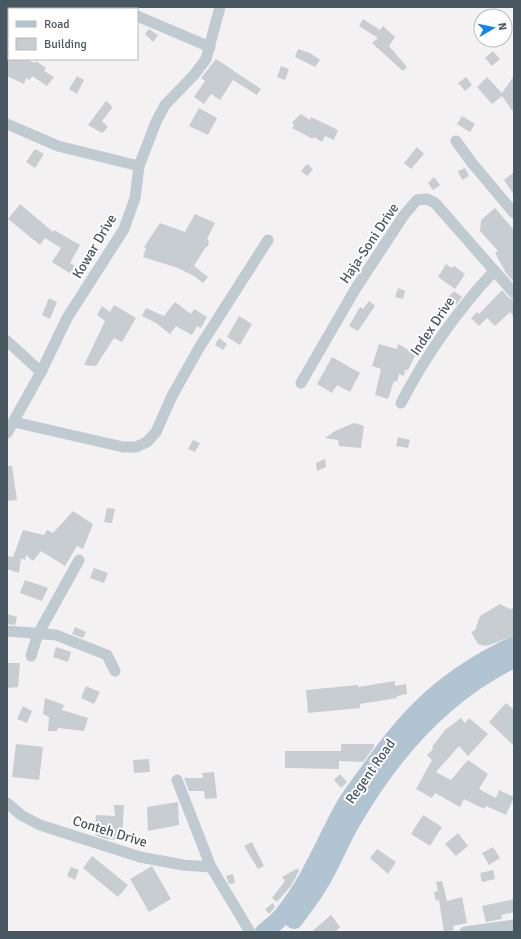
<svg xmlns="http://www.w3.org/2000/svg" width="521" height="939" font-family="Signika,sans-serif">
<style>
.building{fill:#c8cdd1}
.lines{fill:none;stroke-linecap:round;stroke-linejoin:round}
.minor{stroke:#bfcad1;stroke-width:11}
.primary{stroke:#b0c4d1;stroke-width:18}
.labels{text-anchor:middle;stroke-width:4;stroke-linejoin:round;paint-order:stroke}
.street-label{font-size:14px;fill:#485760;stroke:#fff}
</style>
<rect width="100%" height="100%" fill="#f4f1f2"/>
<g class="building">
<path d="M 363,19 L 380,30 L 383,26 L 395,37 L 389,46 L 407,67 L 403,71 L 372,43 L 378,38 L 359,26 Z"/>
<path d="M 149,29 L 158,35 L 153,42 L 145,34 Z"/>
<path d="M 298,49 L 310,53 L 320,60 L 315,67 L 295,57 Z"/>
<path d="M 493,51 L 500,59 L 492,66 L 485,58 Z"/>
<path d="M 9,59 L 26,59 L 35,63 L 36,61 L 46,68 L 44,71 L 54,77 L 47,86 L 32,76 L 30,80 L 26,78 L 24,84 L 7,76 L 7,64 Z"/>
<path d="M 216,59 L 261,89 L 257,95 L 233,80 L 220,100 L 211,94 L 204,104 L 194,97 L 205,81 L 201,78 Z"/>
<path d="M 281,66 L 289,69 L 285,80 L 277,77 Z"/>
<path d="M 77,76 L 84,80 L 77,94 L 69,89 Z"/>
<path d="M 514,76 L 514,113 L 502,96 L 492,104 L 477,87 L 487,77 L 502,93 Z"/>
<path d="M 466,77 L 472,85 L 465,91 L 458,83 Z"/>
<path d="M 106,101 L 113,107 L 102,121 L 108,127 L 102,133 L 88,125 Z"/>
<path d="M 199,108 L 217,118 L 208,135 L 189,126 Z"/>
<path d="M 301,114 L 310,120 L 311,117 L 338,130 L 334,140 L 325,136 L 322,142 L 314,137 L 313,139 L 292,128 L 294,125 L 292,122 Z"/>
<path d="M 462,116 L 475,124 L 470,132 L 457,124 Z"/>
<path d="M 417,147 L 424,154 L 411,169 L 404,163 Z"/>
<path d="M 35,149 L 44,154 L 35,168 L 26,162 Z"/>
<path d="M 307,164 L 313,169 L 307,176 L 301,171 Z"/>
<path d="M 465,168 L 469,176 L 462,180 L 458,171 Z"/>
<path d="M 514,172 L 514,195 L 504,180 Z"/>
<path d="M 434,177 L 440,185 L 433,190 L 428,183 Z"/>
<path d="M 20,204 L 53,232 L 54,230 L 80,245 L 70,263 L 79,269 L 74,276 L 52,262 L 61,248 L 45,238 L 40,245 L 8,219 Z"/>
<path d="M 495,208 L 514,230 L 514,282 L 506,273 L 495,253 L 498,251 L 480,231 L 481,220 Z"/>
<path d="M 195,214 L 215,223 L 207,239 L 209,242 L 208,246 L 205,248 L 194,266 L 208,277 L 203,283 L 194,276 L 178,268 L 143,257 L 146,248 L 144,247 L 160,223 L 185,232 Z"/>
<path d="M 446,264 L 452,268 L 454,266 L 465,274 L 455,289 L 438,277 Z"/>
<path d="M 398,288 L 405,291 L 403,299 L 395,297 Z"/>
<path d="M 502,290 L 509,298 L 514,300 L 514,317 L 510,312 L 495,326 L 487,318 L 479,326 L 471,318 L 477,312 L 479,314 Z"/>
<path d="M 454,291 L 462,297 L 456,305 L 448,297 Z"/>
<path d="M 49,298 L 57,302 L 50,319 L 42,315 Z"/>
<path d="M 369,301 L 375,306 L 358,331 L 349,326 L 360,307 L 363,309 Z"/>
<path d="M 175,302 L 191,314 L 194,309 L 207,317 L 201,328 L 197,326 L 192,335 L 176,326 L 170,334 L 156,323 L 142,316 L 146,308 L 164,316 Z"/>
<path d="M 114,305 L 136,318 L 122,342 L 114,338 L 96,366 L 84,365 L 105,321 L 97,315 L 102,306 L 110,312 Z"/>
<path d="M 239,316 L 252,324 L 240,345 L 227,337 Z"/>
<path d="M 219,338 L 227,344 L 223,350 L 215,345 Z"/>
<path d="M 379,344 L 397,349 L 398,344 L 416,354 L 408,370 L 405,370 L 404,376 L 399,374 L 397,382 L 394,381 L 388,399 L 375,395 L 381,369 L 372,366 Z"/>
<path d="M 332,357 L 360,373 L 350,392 L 337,385 L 332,393 L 317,384 Z"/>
<path d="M 354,423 L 364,426 L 361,448 L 339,446 L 338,440 L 325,438 L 335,431 Z"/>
<path d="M 398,437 L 410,440 L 408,448 L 396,446 Z"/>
<path d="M 193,440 L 200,443 L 195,452 L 188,449 Z"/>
<path d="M 325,459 L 326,467 L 317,471 L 316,463 Z"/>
<path d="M 7,466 L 12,466 L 17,500 L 7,501 Z"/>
<path d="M 107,508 L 115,509 L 112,523 L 104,522 Z"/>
<path d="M 73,511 L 93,524 L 83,549 L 77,546 L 65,566 L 41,551 L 33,561 L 26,555 L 25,560 L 21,558 L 19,573 L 7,569 L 7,556 L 13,557 L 23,530 L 44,535 L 47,530 L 53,533 Z"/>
<path d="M 94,568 L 108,573 L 104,583 L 90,578 Z"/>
<path d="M 25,580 L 48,588 L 42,601 L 20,593 Z"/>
<path d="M 500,604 L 510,609 L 514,608 L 514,635 L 490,645 L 485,646 L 478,644 L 471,632 L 475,630 L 480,616 Z"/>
<path d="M 7,614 L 17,617 L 15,625 L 7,624 Z"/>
<path d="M 75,627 L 86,632 L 83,638 L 72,634 Z"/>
<path d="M 56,647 L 71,652 L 68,662 L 53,657 Z"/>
<path d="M 7,663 L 20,663 L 18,687 L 7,688 Z"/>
<path d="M 395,681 L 395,686 L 406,684 L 407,694 L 397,696 L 397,698 L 360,704 L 360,708 L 308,713 L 306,690 L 358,685 L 358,687 Z"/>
<path d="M 86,686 L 100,692 L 94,704 L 81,698 Z"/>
<path d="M 45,698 L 64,705 L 62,710 L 88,718 L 84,731 L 58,728 L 57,731 L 48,731 L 49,717 L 43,714 Z"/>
<path d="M 506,703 L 514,710 L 514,746 L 489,722 Z"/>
<path d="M 23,706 L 32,711 L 27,723 L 17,719 Z"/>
<path d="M 461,718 L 465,723 L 469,718 L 488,734 L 468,756 L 459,746 L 436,772 L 451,780 L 468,760 L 488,774 L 479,789 L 496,798 L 499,790 L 514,797 L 506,815 L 486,806 L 484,809 L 464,799 L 460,807 L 435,793 L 432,798 L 416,789 L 432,760 L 427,755 L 433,749 L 432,747 L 445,730 Z"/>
<path d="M 16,744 L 43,747 L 39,780 L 12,777 Z"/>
<path d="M 341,744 L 374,744 L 374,747 L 363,762 L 339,761 L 339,769 L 285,768 L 285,751 L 341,751 Z"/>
<path d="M 149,759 L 150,772 L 134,773 L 133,760 Z"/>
<path d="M 214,772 L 217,798 L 205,799 L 204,791 L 189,791 L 184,778 L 203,778 L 202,773 Z"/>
<path d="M 340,774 L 347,782 L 341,788 L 334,780 Z"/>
<path d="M 178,802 L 179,825 L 148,831 L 147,807 Z"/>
<path d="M 114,805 L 124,805 L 122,840 L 105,839 L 95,835 L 96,815 L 115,816 Z"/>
<path d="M 423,815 L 442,827 L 430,846 L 411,834 Z"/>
<path d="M 458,833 L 468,846 L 456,856 L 445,844 Z"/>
<path d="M 252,842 L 264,866 L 258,869 L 244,846 Z"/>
<path d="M 493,847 L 500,858 L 489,865 L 482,853 Z"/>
<path d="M 377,849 L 396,862 L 388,874 L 370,858 Z"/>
<path d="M 92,856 L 128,885 L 118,897 L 83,868 Z"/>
<path d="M 152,866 L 171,899 L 149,912 L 130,879 Z"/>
<path d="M 71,867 L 79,870 L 75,880 L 67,876 Z"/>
<path d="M 298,868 L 299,871 L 291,886 L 277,902 L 272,898 L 285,881 L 282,877 Z"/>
<path d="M 493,870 L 495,879 L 482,882 L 480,873 Z"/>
<path d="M 233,874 L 235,883 L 229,884 L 226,876 Z"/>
<path d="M 442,881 L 447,901 L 462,897 L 467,923 L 453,926 L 454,930 L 444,932 L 439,900 L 436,901 L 434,892 L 438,891 L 436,882 Z"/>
<path d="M 514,899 L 514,912 L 501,915 L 502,919 L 486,922 L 482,906 Z"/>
<path d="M 273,903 L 275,907 L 269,914 L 265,909 Z"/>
<path d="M 331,915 L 340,927 L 335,932 L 311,932 Z"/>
</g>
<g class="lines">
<g class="minor">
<path d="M 117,7 L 123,9"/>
<path d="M 87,9 L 89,7"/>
<path d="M 137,16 L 210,47"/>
<path d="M 7,124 L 58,146 L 139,166"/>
<path d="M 456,141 L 472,163 L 514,213"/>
<path d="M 7,341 L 41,372"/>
<path d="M 301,383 L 356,288 L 404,215 L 417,200 L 427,199 L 435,203 L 514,293"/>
<path d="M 401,403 C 426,355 457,311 494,271"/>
<path d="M 14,422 L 123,447 L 136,447 L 147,442 L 156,432 L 172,396 L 199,348 L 268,240"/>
<path d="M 7,433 L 41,372 L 67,318 L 124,229 L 135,198 L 139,166 L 156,122 L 165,105 L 194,75 L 206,59 L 220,7"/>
<path d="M 7,631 L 56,635 L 107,655 L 115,671"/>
<path d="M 31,656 L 38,634 L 79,560"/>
<path d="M 177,780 L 211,867 L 250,932"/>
<path d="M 7,803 L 21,815 L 40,825 L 140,857 L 183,865 L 211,867"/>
<path d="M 465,932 L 514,925"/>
</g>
<g class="primary">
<path d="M 294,920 C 302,909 311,898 318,886 C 332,864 341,838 355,816 C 394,750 444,693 514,659"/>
<path d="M 264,932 C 270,927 277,922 282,916 C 308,885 323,846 342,811 C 349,798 359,785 368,773 C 409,713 448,676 514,645"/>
</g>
</g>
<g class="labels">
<g class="street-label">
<text transform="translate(369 243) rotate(-56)" y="5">Haja-Soni Drive</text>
<text transform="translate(94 246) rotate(-59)" y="5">Kowar Drive</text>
<text transform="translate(432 326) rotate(-56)" y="5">Index Drive</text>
<text transform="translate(370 771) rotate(-55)" y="5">Regent Road</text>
<text transform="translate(110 831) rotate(17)" y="5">Conteh Drive</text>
</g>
</g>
<rect width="521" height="939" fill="none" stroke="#485760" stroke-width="16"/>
<rect x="8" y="8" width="130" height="52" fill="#ffffff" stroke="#b6bcbf"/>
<rect x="16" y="21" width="20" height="6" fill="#b0c4d1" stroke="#b6bcbf"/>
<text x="44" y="28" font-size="12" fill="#485760">Road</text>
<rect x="16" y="38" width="20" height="12" fill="#c8cdd1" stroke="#b6bcbf"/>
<text x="44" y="48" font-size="12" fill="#485760">Building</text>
<g transform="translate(493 28) rotate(81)"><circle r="19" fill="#ffffff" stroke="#b6bcbf"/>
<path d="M0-3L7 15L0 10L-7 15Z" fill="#0f85f0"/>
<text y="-6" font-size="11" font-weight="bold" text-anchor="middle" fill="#485760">N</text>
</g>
</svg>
